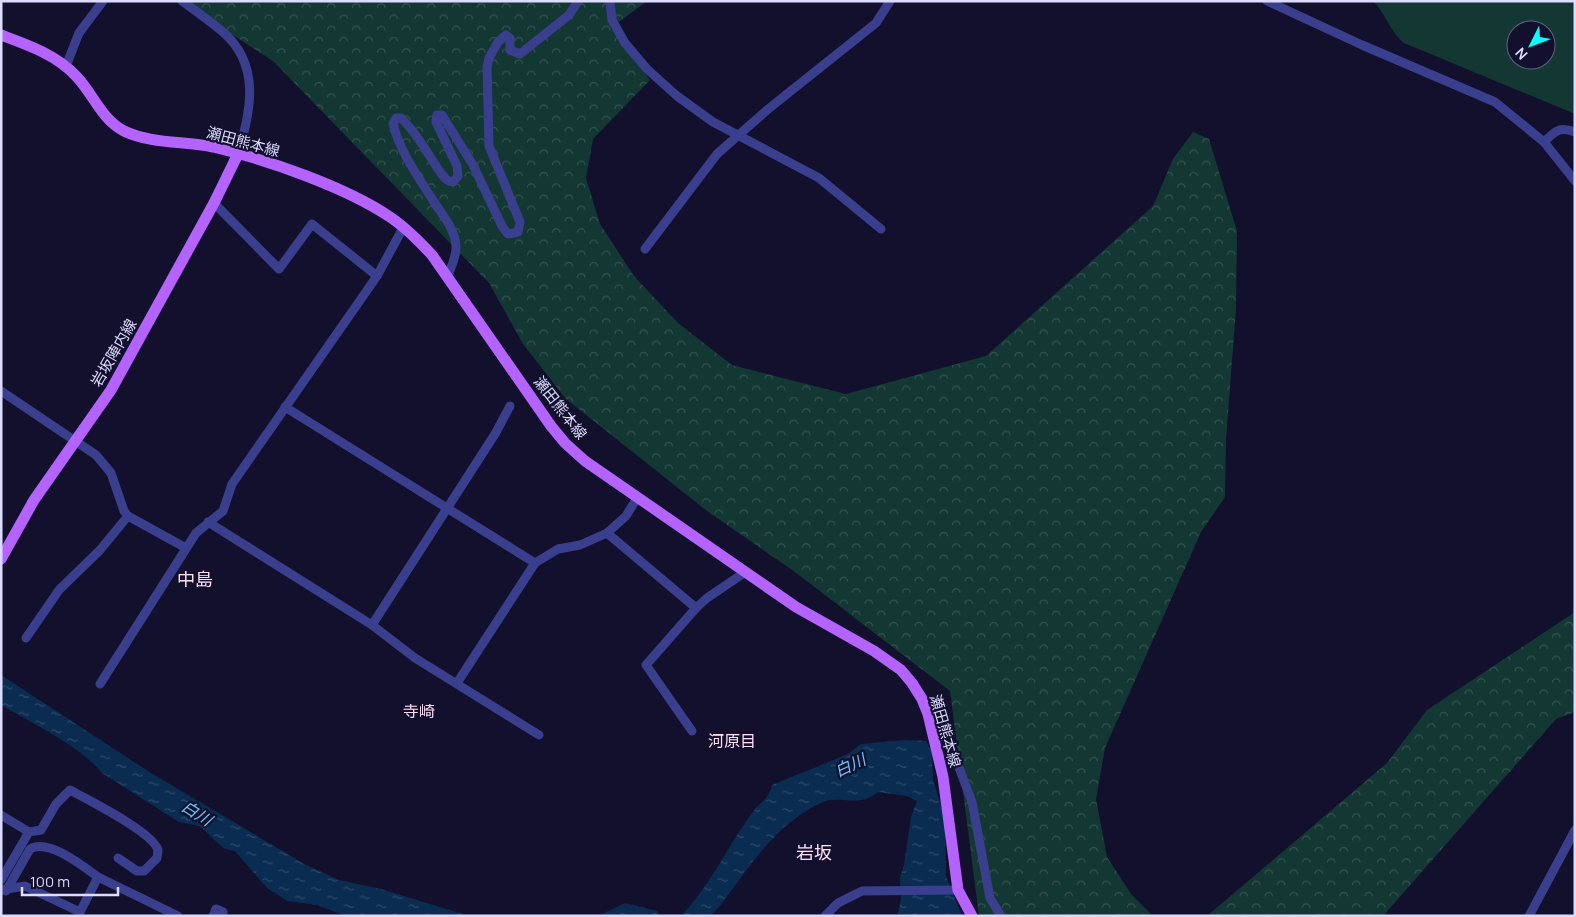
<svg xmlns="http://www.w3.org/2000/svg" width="1576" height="917" font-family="Manrope,'Noto Sans JP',sans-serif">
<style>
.green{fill:#133732;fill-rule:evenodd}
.forest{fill:url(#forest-crowns)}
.water{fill:url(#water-ripples)}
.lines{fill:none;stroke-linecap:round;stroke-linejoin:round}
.minor{stroke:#3a3f8d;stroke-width:9}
.major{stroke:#b563ff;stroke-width:11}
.labels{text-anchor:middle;stroke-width:4.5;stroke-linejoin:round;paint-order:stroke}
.street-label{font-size:15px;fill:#dddcff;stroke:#12102d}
.neighbourhood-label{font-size:16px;fill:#ffdef6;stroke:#12102d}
.water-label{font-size:16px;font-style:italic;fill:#6ac9ff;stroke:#12102d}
.quarter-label{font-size:18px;fill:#ffdef6;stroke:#12102d}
</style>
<defs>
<pattern id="forest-crowns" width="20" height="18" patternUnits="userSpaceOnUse" patternTransform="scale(1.25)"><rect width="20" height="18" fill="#133732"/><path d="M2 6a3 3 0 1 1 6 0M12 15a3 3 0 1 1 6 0" fill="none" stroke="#355351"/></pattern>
<pattern id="water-ripples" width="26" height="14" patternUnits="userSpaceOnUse" patternTransform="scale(1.25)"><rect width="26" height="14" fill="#0b2c51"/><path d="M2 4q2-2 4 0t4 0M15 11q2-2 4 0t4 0" fill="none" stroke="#2e4a6b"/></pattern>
</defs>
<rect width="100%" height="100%" fill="#12102d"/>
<path class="green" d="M 1373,1 L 1575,1 L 1575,114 L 1404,43 C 1390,32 1386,14 1373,1 ZM 1516,30 L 1546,30 L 1546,60 L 1516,60 Z"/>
<g class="forest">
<path d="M 188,1 L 647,1 L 611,28 L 650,80 L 593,139 L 586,178 L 600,224 L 634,276 L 678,323 L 732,365 L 846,394 L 986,356 L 1153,206 L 1173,159 L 1193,132 L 1209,139 L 1237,231 L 1236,309 L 1226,439 L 1225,497 L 1201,532 L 1105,748 L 1096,799 L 1107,857 L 1131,894 L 1153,916 L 979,916 L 950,691 L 795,572 L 707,511 L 566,399 L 523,344 L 489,283 L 273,61 L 219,26 Z"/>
<path d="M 1575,612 L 1575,712 L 1556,719 L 1383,916 L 1207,916 L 1387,763 L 1427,710 Z"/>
</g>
<g class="water">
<path d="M 1,675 L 151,773 L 306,865 L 339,880 L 381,889 L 469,916 L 346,916 L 317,905 L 288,901 L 267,888 L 235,851 L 223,848 L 200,826 L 179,822 L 102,773 C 82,747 30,722 1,705 Z"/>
<path d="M 905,740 L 926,741 L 932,753 L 933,780 L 945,818 L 946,876 L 962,916 L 897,916 L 901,900 L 900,877 L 904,865 L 911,817 L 917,801 L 907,796 L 878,792 C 857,809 840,794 823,802 C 777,822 749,867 719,907 L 710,916 L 681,916 C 711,885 727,847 752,813 C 761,801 768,801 772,785 L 848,754 L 861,744 Z"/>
<path d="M 625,903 L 657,911 L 660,916 L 598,916 Z"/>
</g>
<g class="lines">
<g class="minor">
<path d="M 182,1 C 196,11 210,21 223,32 C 261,65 251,111 238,154"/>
<path d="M 610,1 L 612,20 L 625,43 L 647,69 L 677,96 L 713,122 L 819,178 L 881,229"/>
<path d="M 1267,1 L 1362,45 L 1495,102 L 1544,142 L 1575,181"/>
<path d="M 66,66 L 79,33 L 103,1"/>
<path d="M 1544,142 C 1555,131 1560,126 1575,132"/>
<path d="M 214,203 L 279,269 L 312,224 L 377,276"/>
<path d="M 645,249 L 717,154 L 767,110 L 876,23 L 890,1"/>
<path d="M 448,276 C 451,267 457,255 456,246 C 455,229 443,216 434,202 C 419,178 400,152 393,124 L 396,118 L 401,118 L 405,122 C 421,139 429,157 443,176 C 446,180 448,181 453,182 L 458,176 L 457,166 L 436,122 L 437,115 L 442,115 L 473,165 L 502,226 L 508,234 L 518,232 L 520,222 L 489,146 L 487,67 L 489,58 L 498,42 L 506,35 L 510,38 L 510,50 L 520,54 L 569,15 L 578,1"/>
<path d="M 1,391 L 96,455 L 111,473 L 124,511 L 128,516 L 186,548"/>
<path d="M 285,407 L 535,563"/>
<path d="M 208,522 L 372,625 L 415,658 L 539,735"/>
<path d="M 607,533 L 696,608"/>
<path d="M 372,625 L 495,434 L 510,406"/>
<path d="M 26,638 L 59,590 L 100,550 L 128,516"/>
<path d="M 457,683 L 535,563 L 558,549 L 580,545 L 607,533 L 626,516 L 637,498"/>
<path d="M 100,684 L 196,533 L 223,511 L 232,484 L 377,276 L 403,228"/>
<path d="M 692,731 L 646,665 L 696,608 L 707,598 L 744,573"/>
<path d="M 938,757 L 958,765 L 972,802 L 990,898 L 1001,916"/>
<path d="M 1,815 L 29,832 L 41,830 L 56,804 L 70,790 C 88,800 153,832 158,850 L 157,858 L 144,871 L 137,871 L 118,858"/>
<path d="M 98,877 L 178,916"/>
<path d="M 1,880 L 29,832"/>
<path d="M 1,890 L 25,886 L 80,912 L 98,877 C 83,866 48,838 30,849 L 6,891"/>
<path d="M 213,916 L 216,909 L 223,912"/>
<path d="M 825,916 L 838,903 L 862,891 L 958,890"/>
<path d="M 1529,916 L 1575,830"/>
</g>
<g class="major">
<path d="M 1,35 C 28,45 57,55 77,77 C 93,94 102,120 124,131 C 151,144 184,141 213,147 C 265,159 346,187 390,217 C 405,227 419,241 432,255 L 551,426 L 565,443 L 585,461 L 796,607 L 874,651 L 901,670 L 912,683 L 922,699 L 928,714 L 943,777 L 958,890 L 972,916"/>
<path d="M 1,559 L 34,500 L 111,390 L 214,203 L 238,154"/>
</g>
</g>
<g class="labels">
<g class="street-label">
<text transform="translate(243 142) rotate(15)" y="5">瀬田熊本線</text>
<text transform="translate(114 353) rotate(-60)" y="5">岩坂陣内線</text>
<text transform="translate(560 408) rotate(52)" y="5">瀬田熊本線</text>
<text transform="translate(945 731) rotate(74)" y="5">瀬田熊本線</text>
</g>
<g class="neighbourhood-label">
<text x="419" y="717">寺崎</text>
<text x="732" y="747">河原目</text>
</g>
<g class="water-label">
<text transform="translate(850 765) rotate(-25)" y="6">白川</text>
<text transform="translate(197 813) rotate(32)" y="6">白川</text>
</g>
<g class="quarter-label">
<text x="195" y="586">中島</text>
<text x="814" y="859">岩坂</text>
</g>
</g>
<rect width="1576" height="917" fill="none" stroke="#dddcff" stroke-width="5"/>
<g transform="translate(1531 45) rotate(228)"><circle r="24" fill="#12102d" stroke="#636281"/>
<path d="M0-4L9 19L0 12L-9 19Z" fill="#08ffff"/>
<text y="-8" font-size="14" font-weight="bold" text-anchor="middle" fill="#dddcff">N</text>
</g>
<path d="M22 887v8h96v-8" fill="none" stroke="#dddcff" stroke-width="2.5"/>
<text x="30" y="887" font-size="15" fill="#dddcff" stroke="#12102d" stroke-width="4" paint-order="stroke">100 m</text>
</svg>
